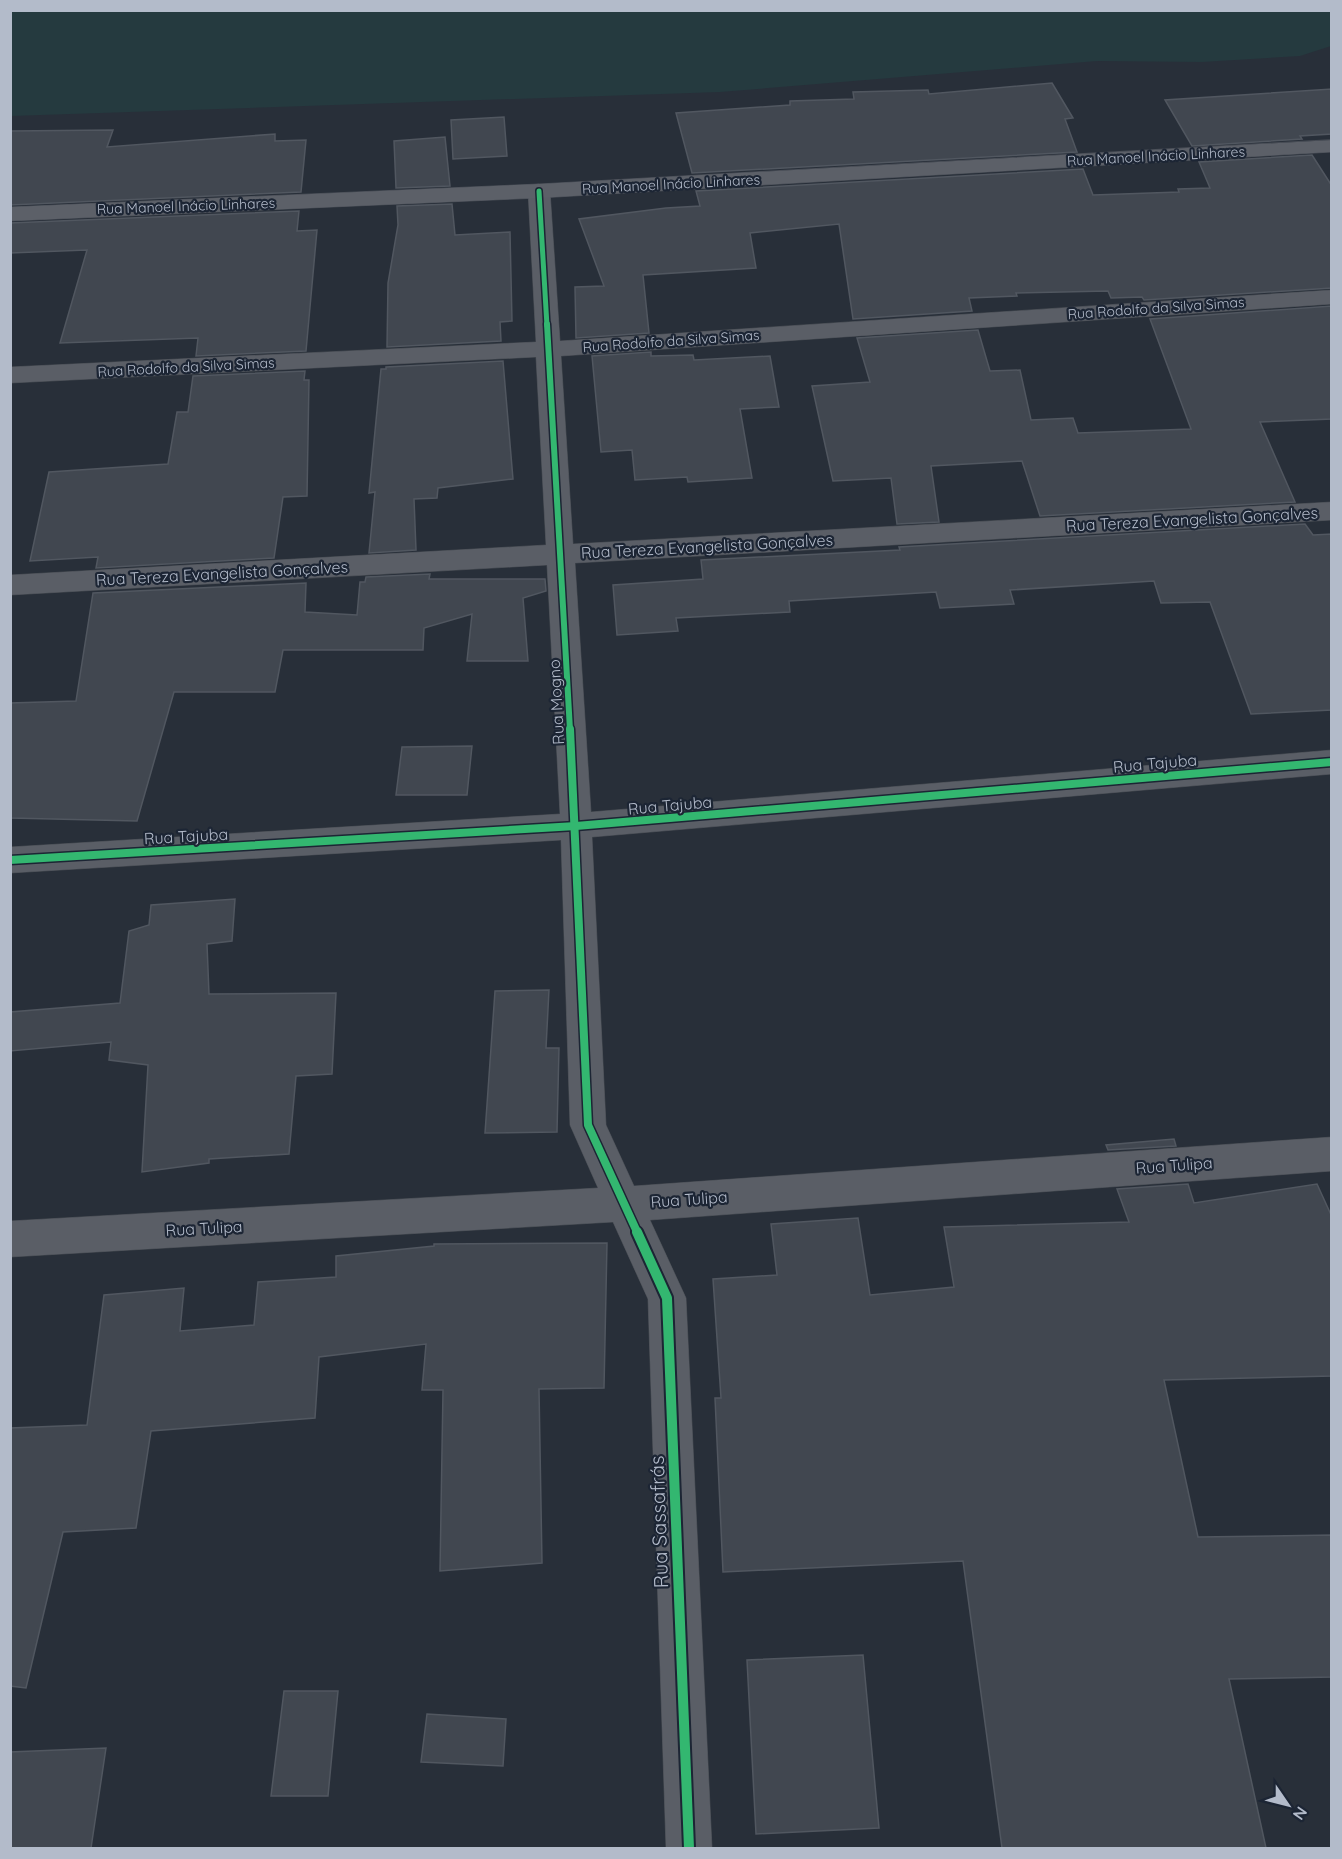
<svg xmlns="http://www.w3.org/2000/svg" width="1342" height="1859" font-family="Quicksand,sans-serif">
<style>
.green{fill:#253a3f}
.building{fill:#414750;stroke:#515760;stroke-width:1.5}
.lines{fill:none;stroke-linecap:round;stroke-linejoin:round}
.minor-casing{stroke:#454a51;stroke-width:1}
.major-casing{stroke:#474c55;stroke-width:1}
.minor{fill:#5a5e66;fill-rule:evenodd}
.major{fill:#5c6068;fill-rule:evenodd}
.cycleway-far3-casing{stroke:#1c2534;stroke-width:8}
.cycleway-far2-casing{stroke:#1c2534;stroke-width:9}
.cycleway-far1-casing{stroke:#1c2534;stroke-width:11}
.cycleway-casing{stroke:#1c2534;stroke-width:14}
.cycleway-far3{stroke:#33b770;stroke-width:5}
.cycleway-far2{stroke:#33b770;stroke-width:6}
.cycleway-far1{stroke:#33b770;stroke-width:8}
.cycleway{stroke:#33b770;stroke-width:10}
.labels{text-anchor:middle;stroke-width:4.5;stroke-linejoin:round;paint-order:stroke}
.far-street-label{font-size:14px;fill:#b3bbca;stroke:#1c2534}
.street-label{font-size:16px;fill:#b3bbca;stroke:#1c2534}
.near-street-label{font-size:20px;fill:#b3bbca;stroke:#1c2534}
</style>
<rect width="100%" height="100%" fill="#282f39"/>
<path class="green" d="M 1331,10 L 1331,46 L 1300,56 L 1202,62 L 1097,61 L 720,92 L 11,116 L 11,11 Z"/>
<g class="building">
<path d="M 1052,83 L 1073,118 L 1065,119 L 1077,152 L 692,173 L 676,113 L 790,105 L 790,101 L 854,99 L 853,92 L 928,90 L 929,94 Z"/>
<path d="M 1332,89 L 1332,134 L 1300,136 L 1302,139 L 1192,146 L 1165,100 Z"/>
<path d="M 504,117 L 507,156 L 453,159 L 451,120 Z"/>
<path d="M 113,130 L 107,147 L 275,134 L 275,141 L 306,140 L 301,192 L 10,205 L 10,131 Z"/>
<path d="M 445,137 L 450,186 L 396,188 L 394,141 Z"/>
<path d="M 1312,155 L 1332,186 L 1332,288 L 1144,300 L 1142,297 L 1111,298 L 1108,291 L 1016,293 L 1017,296 L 969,298 L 972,311 L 853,319 L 839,224 L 750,233 L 756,268 L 643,275 L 649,333 L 576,338 L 575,287 L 604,286 L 579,219 L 666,208 L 700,206 L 696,191 L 1083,169 L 1093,195 L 1179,192 L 1178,189 L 1210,188 L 1199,162 Z"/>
<path d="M 452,204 L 455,235 L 510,232 L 512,321 L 500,322 L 501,341 L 387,347 L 388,283 L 398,225 L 397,206 Z"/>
<path d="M 299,211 L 297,231 L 317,230 L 306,351 L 196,356 L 198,338 L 60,343 L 87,250 L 10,253 L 10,223 Z"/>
<path d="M 1332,306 L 1332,419 L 1260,422 L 1295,502 L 1040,516 L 1022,461 L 931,466 L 939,522 L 897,524 L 891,478 L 833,481 L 812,386 L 870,382 L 857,338 L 978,330 L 990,371 L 1020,370 L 1031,420 L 1073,418 L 1078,433 L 1191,429 L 1150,319 Z"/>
<path d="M 651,352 L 651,356 L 693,355 L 694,360 L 770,356 L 779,407 L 740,409 L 752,478 L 688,482 L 687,477 L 635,480 L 632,450 L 601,452 L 592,356 Z"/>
<path d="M 503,361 L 513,479 L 438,488 L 437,498 L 414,499 L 416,550 L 369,553 L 375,492 L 369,493 L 381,369 L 386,369 L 386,367 Z"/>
<path d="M 305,371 L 304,380 L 309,380 L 307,496 L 283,497 L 274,558 L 96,568 L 98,557 L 30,561 L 49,472 L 168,464 L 177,412 L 188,412 L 193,376 Z"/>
<path d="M 1305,524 L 1313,535 L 1332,534 L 1332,710 L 1251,714 L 1210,602 L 1161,603 L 1154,581 L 1010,590 L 1014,604 L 940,608 L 936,592 L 789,601 L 790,612 L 676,618 L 678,631 L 617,635 L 613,585 L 703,579 L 701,560 L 900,550 L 899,547 Z"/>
<path d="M 430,574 L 429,579 L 545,579 L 546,591 L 523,598 L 528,661 L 467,661 L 472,614 L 424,628 L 423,650 L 283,650 L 275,692 L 174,692 L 137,821 L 10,818 L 10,703 L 76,701 L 93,593 L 306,583 L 305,612 L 357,615 L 360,582 L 365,582 L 366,577 Z"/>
<path d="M 472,746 L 467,795 L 396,795 L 402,747 Z"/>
<path d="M 235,899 L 232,941 L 207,944 L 209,994 L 336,993 L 332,1074 L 296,1076 L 289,1154 L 209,1159 L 209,1163 L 142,1172 L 148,1065 L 109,1060 L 111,1042 L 10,1051 L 10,1012 L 120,1003 L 129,931 L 149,925 L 151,905 Z"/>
<path d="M 549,990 L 546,1048 L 559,1048 L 557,1132 L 485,1133 L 495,991 Z"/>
<path d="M 1174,1139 L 1176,1146 L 1108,1150 L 1106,1145 Z"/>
<path d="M 1188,1184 L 1194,1203 L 1317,1184 L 1332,1217 L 1332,1376 L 1164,1380 L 1198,1537 L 1332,1535 L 1332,1677 L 1229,1679 L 1266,1848 L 1002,1848 L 963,1561 L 723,1572 L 715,1398 L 721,1398 L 713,1279 L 777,1275 L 771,1224 L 858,1218 L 870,1295 L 954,1287 L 944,1227 L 1129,1222 L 1117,1189 Z"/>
<path d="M 607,1243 L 604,1388 L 539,1389 L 542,1563 L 440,1571 L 443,1390 L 422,1390 L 426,1344 L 319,1357 L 315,1418 L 151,1431 L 136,1528 L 63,1532 L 26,1688 L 10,1686 L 10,1428 L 87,1425 L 104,1295 L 184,1288 L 180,1331 L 254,1325 L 258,1282 L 336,1277 L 336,1256 L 434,1246 L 434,1244 Z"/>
<path d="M 863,1655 L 879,1828 L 756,1834 L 747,1660 Z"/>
<path d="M 284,1691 L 338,1691 L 328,1796 L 271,1796 Z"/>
<path d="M 427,1714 L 506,1719 L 503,1766 L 421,1762 Z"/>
<path d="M 106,1748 L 91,1848 L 10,1848 L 10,1752 Z"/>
</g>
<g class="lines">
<defs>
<path id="minor" d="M 539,184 L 547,186 L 550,191 L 560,341 L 1332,290 L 1332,304 L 561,356 L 573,544 L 1332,502 L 1332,520 L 575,563 L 591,812 L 1332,750 L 1332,774 L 592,837 L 606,1125 L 634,1186 L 1332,1137 L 1332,1171 L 650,1220 L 686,1298 L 712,1848 L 666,1848 L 648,1299 L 613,1222 L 10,1257 L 10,1221 L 598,1188 L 570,1125 L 561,840 L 10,873 L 10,847 L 560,814 L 547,565 L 10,595 L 10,575 L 546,545 L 536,357 L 10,383 L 10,367 L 536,342 L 528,191 L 531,186 Z"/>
<path id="major" d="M 1332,140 L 1332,152 L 539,198 L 10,221 L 10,207 L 539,184 Z"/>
</defs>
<use href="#minor" class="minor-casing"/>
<use href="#major" class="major-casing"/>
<use href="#minor" class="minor"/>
<use href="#major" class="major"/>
<defs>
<path id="cycleway-far3" d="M 539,191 L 547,326"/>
<path id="cycleway-far2" d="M 547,324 L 570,730"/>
<g id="cycleway-far1">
<path d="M 570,729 L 588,1125 L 638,1234"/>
<path d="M 10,860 L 576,826 L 1332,762"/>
</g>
<path id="cycleway" d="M 637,1232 L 667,1298 L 689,1848"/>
</defs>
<use href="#cycleway-far3" class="cycleway-far3-casing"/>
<use href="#cycleway-far2" class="cycleway-far2-casing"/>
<use href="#cycleway-far1" class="cycleway-far1-casing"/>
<use href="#cycleway" class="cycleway-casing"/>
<use href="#cycleway-far3" class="cycleway-far3"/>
<use href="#cycleway-far2" class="cycleway-far2"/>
<use href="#cycleway-far1" class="cycleway-far1"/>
<use href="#cycleway" class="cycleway"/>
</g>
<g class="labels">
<g class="far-street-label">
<text transform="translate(1156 156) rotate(-3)" y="5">Rua Manoel Inácio Linhares</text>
<text transform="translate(671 184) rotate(-3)" y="5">Rua Manoel Inácio Linhares</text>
<text transform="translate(186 206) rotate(-2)" y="5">Rua Manoel Inácio Linhares</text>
<text transform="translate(1156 308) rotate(-4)" y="5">Rua Rodolfo da Silva Simas</text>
<text transform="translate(671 341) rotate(-4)" y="5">Rua Rodolfo da Silva Simas</text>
<text transform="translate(186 367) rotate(-3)" y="5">Rua Rodolfo da Silva Simas</text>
</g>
<g class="street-label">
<text transform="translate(1192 519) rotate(-3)" y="6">Rua Tereza Evangelista Gonçalves</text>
<text transform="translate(707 546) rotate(-3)" y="6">Rua Tereza Evangelista Gonçalves</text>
<text transform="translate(222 573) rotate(-3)" y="6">Rua Tereza Evangelista Gonçalves</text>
<text transform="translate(556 702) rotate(-93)" y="6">Rua Mogno</text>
<text transform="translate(1155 763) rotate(-5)" y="6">Rua Tajuba</text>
<text transform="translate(670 805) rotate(-5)" y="6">Rua Tajuba</text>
<text transform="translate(186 836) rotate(-3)" y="6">Rua Tajuba</text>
<text transform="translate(1174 1165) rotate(-4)" y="6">Rua Tulipa</text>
<text transform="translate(689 1199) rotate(-4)" y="6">Rua Tulipa</text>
<text transform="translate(204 1228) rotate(-3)" y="6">Rua Tulipa</text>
</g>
<g class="near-street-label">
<text transform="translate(659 1522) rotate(-92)" y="7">Rua Sassafrás</text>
</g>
</g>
<rect width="1342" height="1859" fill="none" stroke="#b3bbca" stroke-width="24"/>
<g transform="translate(1288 1805) rotate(125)" stroke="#1c2534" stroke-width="4.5" paint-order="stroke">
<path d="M0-4.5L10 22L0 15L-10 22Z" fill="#b3bbca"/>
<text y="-9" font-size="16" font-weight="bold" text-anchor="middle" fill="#b3bbca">N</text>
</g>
</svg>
